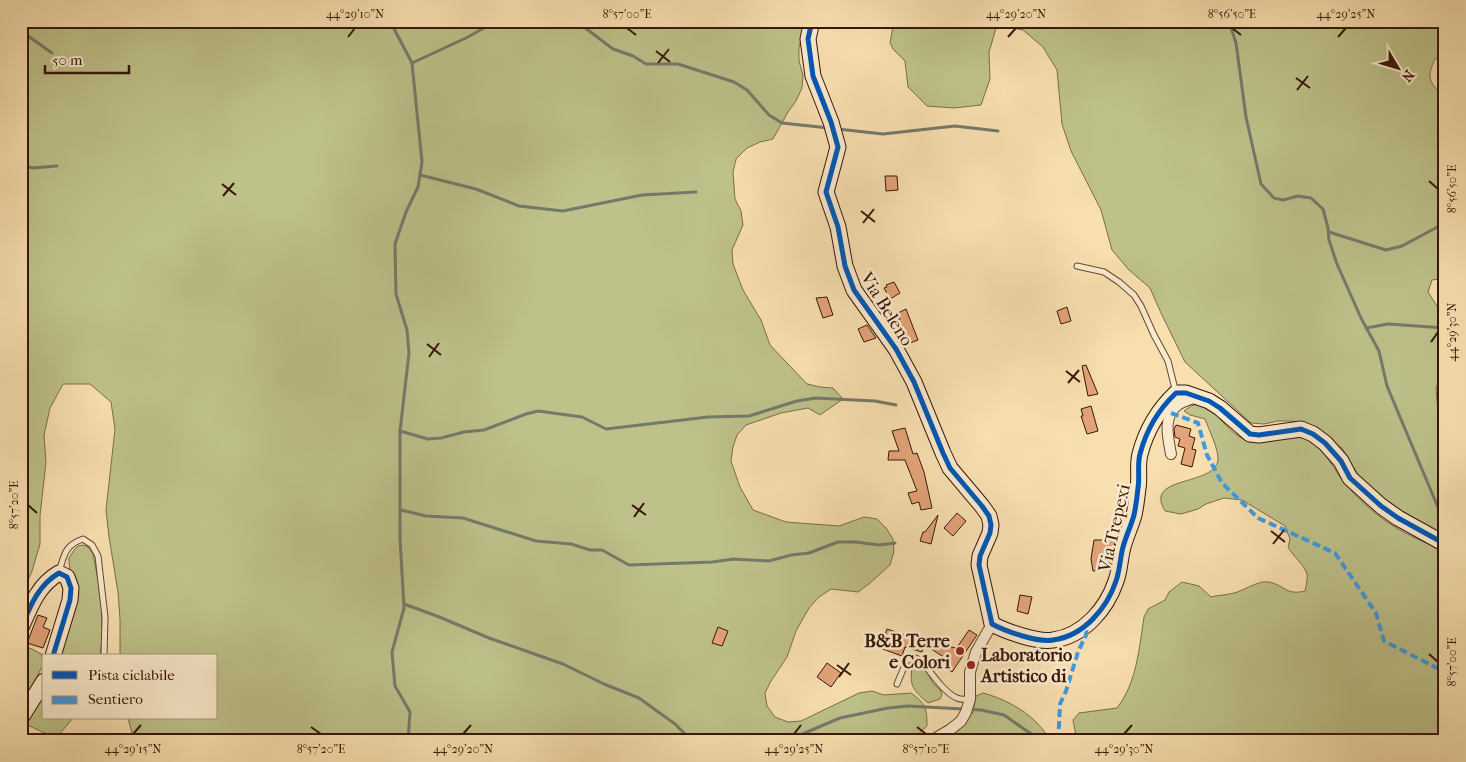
<svg xmlns="http://www.w3.org/2000/svg" width="1466" height="762" font-family="'IM FELL French Canon',serif">
<style>
.green{fill:#bec18a;stroke:#7a6c4a}
.lines{fill:none;stroke-linecap:round;stroke-linejoin:round}
.stream{stroke:#747a6b;stroke-width:3}
.building{fill:#e4a379;stroke:#37160a}
.lane-casing{stroke:#674834;stroke-width:7}
.street-casing{stroke:#674834;stroke-width:12}
.secondary-casing{stroke:#37160a;stroke-width:17}
.lane{stroke:#faeacc;stroke-width:5}
.street{stroke:#faeacc;stroke-width:10}
.secondary{stroke:#faeacc;stroke-width:15}
.quiet{stroke:#3e9ade;stroke-width:4;stroke-dasharray:8 4;stroke-linecap:butt}
.cycleway-casing{stroke:#faeacc;stroke-width:8}
.cycleway{stroke:#0057b8;stroke-width:5}
.ticks{fill:none;stroke:#37160a;stroke-width:2}
.poi-dot{fill:#8f2418;stroke:#faeacc;stroke-width:2}
.labels{text-anchor:middle;stroke-width:5;stroke-linejoin:round;paint-order:stroke}
.street-label{font-size:18px;fill:#37160a;stroke:#faeacc}
.poi-label{font-size:18px;font-weight:bold;fill:#37160a;stroke:#faeacc;text-anchor:end}
.neatline{fill:none;stroke:#37160a;stroke-width:2}
.ticks-label{font-size:12px;text-anchor:middle;fill:#37160a}
</style>
<rect width="100%" height="100%" fill="#f8dfb0"/>
<filter id="stains"><feTurbulence type="fractalNoise" baseFrequency=".004" numOctaves="4"/><feColorMatrix values="0 0 0 0 .2 0 0 0 0 .09 0 0 0 0 .02 0 0 0 .5 -.17"/></filter>
<radialGradient id="worn" r=".72"><stop offset=".6" stop-color="#630" stop-opacity="0"/><stop offset="1" stop-color="#630" stop-opacity=".3"/></radialGradient>
<g class="green">
<path d="M 21,21 L 806,21 L 799,47 L 799,61 L 803,75 L 802,88 L 796,101 L 788,112 L 773,139 L 760,142 L 747,148 L 736,159 L 733,172 L 735,199 L 741,211 L 743,225 L 732,250 L 733,264 L 743,290 L 761,320 L 770,345 L 807,384 L 820,387 L 833,388 L 843,399 L 820,415 L 808,408 L 781,413 L 746,425 L 737,435 L 733,447 L 731,461 L 740,487 L 753,510 L 786,522 L 839,526 L 864,517 L 877,519 L 886,528 L 893,539 L 894,551 L 890,565 L 869,584 L 858,592 L 831,589 L 819,597 L 809,608 L 796,631 L 787,657 L 771,681 L 765,693 L 767,706 L 775,717 L 788,722 L 801,721 L 859,693 L 872,691 L 884,695 L 911,693 C 926,704 927,708 927,726 L 911,741 L 134,741 L 128,718 L 216,718 L 216,656 L 120,656 L 120,619 L 118,592 L 109,537 L 106,510 L 115,429 L 111,402 L 90,384 L 63,384 L 50,408 L 44,435 L 46,462 L 40,516 L 40,544 L 32,571 L 21,595 Z"/>
<path d="M 894,21 L 1445,21 L 1445,55 L 1435,59 C 1427,76 1428,81 1442,95 L 1445,95 L 1445,278 L 1432,280 L 1428,292 L 1437,306 L 1445,309 L 1445,369 L 1439,377 L 1436,390 L 1440,430 L 1440,443 L 1445,477 L 1445,536 L 1441,536 L 1402,511 L 1380,495 L 1360,478 L 1342,448 L 1305,424 L 1291,421 L 1278,421 L 1264,424 L 1251,423 L 1185,362 L 1161,313 L 1150,288 L 1129,270 L 1112,250 L 1101,210 L 1071,151 L 1062,124 L 1057,70 L 1043,47 L 1023,30 L 997,25 L 989,52 L 990,79 L 981,105 L 954,108 L 927,106 L 908,87 L 905,61 L 893,49 L 890,43 Z"/>
<path d="M 1197,404 C 1203,407 1210,409 1214,413 C 1225,423 1234,438 1250,441 C 1269,445 1292,430 1310,441 C 1326,450 1333,469 1344,482 C 1370,514 1405,538 1445,549 L 1445,741 L 1074,741 L 1076,736 L 1073,720 L 1079,713 L 1117,708 C 1137,682 1139,649 1144,617 L 1148,609 L 1165,600 L 1169,592 L 1182,582 L 1199,586 L 1211,597 C 1218,595 1227,595 1234,593 C 1243,591 1259,580 1268,582 C 1284,584 1285,596 1305,591 C 1306,586 1308,579 1307,574 C 1305,566 1293,556 1288,547 L 1290,539 L 1285,526 L 1242,500 L 1224,498 L 1206,504 L 1198,509 L 1181,514 L 1165,511 C 1143,475 1214,487 1218,460 C 1219,450 1209,430 1205,419 L 1190,415 L 1184,411 L 1191,406 Z"/>
<path d="M 83,545 L 88,547 L 93,554 L 102,600 L 102,640 L 100,656 L 58,656 L 71,576 L 69,563 L 69,558 L 74,550 L 78,546 Z"/>
<path d="M 23,646 L 32,649 L 41,654 L 44,663 L 21,708 L 21,650 Z"/>
<path d="M 913,662 L 919,662 L 922,664 L 933,683 L 941,691 L 942,695 L 940,699 L 928,703 C 911,688 909,685 913,662 Z"/>
<path d="M 44,690 L 44,718 L 73,718 L 57,737 L 49,735 L 25,724 Z"/>
<path d="M 983,693 C 1002,698 1022,708 1036,722 C 1042,728 1047,735 1052,741 L 944,741 L 963,726 L 973,712 L 976,696 Z"/>
</g>
<g class="lines">
<g class="stream">
<path d="M 390,21 L 412,63 L 422,162 L 418,187 L 406,212 L 395,244 L 396,294 L 407,330 L 409,353 L 400,431 L 400,538 L 404,608 L 392,652 L 395,686 L 410,712 L 408,741"/>
<path d="M 576,21 L 613,49 L 633,56 L 646,64 L 678,64 L 734,82 L 747,90 L 769,115 L 782,123 L 829,128"/>
<path d="M 1229,21 L 1236,43 L 1246,117 L 1261,184 L 1274,198 L 1283,200 L 1298,196 L 1311,198 L 1323,209 L 1328,228 L 1329,240 L 1337,264 L 1361,318 L 1379,351 L 1387,386 L 1445,524"/>
<path d="M 21,31 L 52,53"/>
<path d="M 412,63 L 468,37 L 496,21"/>
<path d="M 838,129 L 883,134 L 955,126 L 998,131"/>
<path d="M 21,164 L 32,168 L 57,166"/>
<path d="M 420,175 L 476,189 L 519,206 L 563,211 L 642,195 L 696,192"/>
<path d="M 1329,232 L 1386,250 L 1402,246 L 1445,223"/>
<path d="M 1366,328 L 1388,324 L 1445,328"/>
<path d="M 400,431 L 428,439 L 441,438 L 464,432 L 484,430 L 526,414 L 538,411 L 582,417 L 606,429 L 708,417 L 749,416 L 797,401 L 816,398 L 875,401 L 896,405"/>
<path d="M 401,510 L 426,516 L 463,518 L 536,541 L 571,544 L 590,550 L 602,550 L 629,565 L 712,562 L 734,559 L 769,561 L 791,555 L 809,553 L 838,542 L 856,542 L 879,545 L 895,543"/>
<path d="M 404,604 L 437,616 L 489,638 L 563,664 L 604,684 L 639,698 L 675,724 L 692,741"/>
<path d="M 786,741 L 840,718 L 888,708 L 908,706 L 981,710 L 1004,715 L 1041,741"/>
</g>
</g>
<g class="building">
<path d="M 885,176 L 897,176 L 898,190 L 886,191 Z"/>
<path d="M 894,282 L 900,293 L 890,299 L 884,288 L 887,287 L 886,285 Z"/>
<path d="M 827,297 L 833,315 L 823,318 L 816,298 Z"/>
<path d="M 1067,307 L 1071,321 L 1061,324 L 1057,311 Z"/>
<path d="M 906,309 L 918,340 L 910,343 L 905,331 L 899,334 L 893,322 L 900,319 L 898,313 Z"/>
<path d="M 867,325 L 876,338 L 864,342 L 858,329 Z"/>
<path d="M 1086,365 L 1098,394 L 1088,396 L 1082,366 Z"/>
<path d="M 1091,406 L 1098,431 L 1087,434 L 1081,416 L 1083,416 L 1081,409 Z"/>
<path d="M 1176,425 L 1191,429 L 1189,436 L 1195,438 L 1192,449 L 1196,450 L 1192,467 L 1181,464 L 1185,448 L 1178,446 L 1180,439 L 1175,437 L 1174,429 Z"/>
<path d="M 905,428 L 913,454 L 917,453 L 924,472 L 932,508 L 921,510 L 919,502 L 912,504 L 908,493 L 917,491 L 905,460 L 888,460 L 889,451 L 899,451 L 892,431 Z"/>
<path d="M 957,513 L 966,521 L 953,536 L 944,528 Z"/>
<path d="M 938,515 L 931,544 L 920,541 L 923,532 L 925,532 Z"/>
<path d="M 1109,538 L 1116,538 L 1109,569 L 1093,571 L 1091,559 L 1094,540 L 1109,540 Z"/>
<path d="M 1020,595 L 1032,597 L 1028,614 L 1017,611 Z"/>
<path d="M 38,615 L 47,618 L 43,627 L 50,630 L 43,648 L 27,643 Z"/>
<path d="M 718,627 L 728,631 L 722,646 L 712,643 Z"/>
<path d="M 887,629 L 917,639 L 918,638 L 963,650 L 958,646 L 969,630 L 977,635 L 952,672 L 944,666 L 948,660 L 924,644 L 922,652 L 905,647 L 902,656 L 880,648 Z"/>
<path d="M 827,663 L 841,673 L 831,687 L 817,677 Z"/>
</g>
<g class="lines">
<defs>
<g id="lane">
<path d="M 1077,266 L 1104,272 L 1119,282 L 1134,295 L 1141,306 L 1154,335 L 1168,361 L 1176,393"/>
<path d="M 59,572 C 64,555 65,545 83,539 L 92,545 L 98,556 L 105,617 L 104,656"/>
<path d="M 897,684 L 907,660 L 915,658 L 921,660 C 930,671 944,693 957,698 C 961,700 966,699 970,699"/>
</g>
<g id="street">
<path d="M 1171,454 C 1168,438 1162,415 1179,404 C 1184,401 1192,399 1198,396"/>
<path d="M 931,741 L 951,729 L 961,721 L 966,712 L 970,699 L 970,672 L 976,652 L 992,624"/>
</g>
<g id="secondary">
<path d="M 812,21 L 808,39 L 813,76 L 831,122 L 838,147 L 826,192 L 838,227 L 845,266 L 854,290 L 896,349 L 914,382 L 943,453 L 950,468 L 982,506 L 989,516 L 991,525 L 990,533 L 980,556 L 979,565 L 992,624 C 1005,631 1038,643 1053,640 C 1084,636 1107,608 1116,581 C 1120,570 1120,558 1123,547 C 1126,536 1131,526 1134,515 C 1136,506 1137,497 1138,488 C 1140,477 1137,465 1140,454 C 1146,431 1159,409 1176,393 L 1186,393 L 1209,401 L 1220,408 L 1250,434 L 1259,435 L 1301,429 L 1313,434 L 1325,443 L 1341,461 L 1350,478 L 1381,506 L 1398,518 L 1445,544"/>
<path d="M 21,628 C 30,607 38,585 59,573 L 67,577 L 71,588 L 70,600 L 53,656"/>
<path d="M 21,718 L 44,681"/>
</g>
</defs>
<use href="#lane" class="lane-casing"/>
<use href="#street" class="street-casing"/>
<use href="#secondary" class="secondary-casing"/>
<use href="#lane" class="lane"/>
<use href="#street" class="street"/>
<use href="#secondary" class="secondary"/>
<g class="quiet">
<path d="M 1171,413 L 1198,423 L 1207,455 L 1222,483 L 1258,518 L 1335,553 L 1376,613 L 1384,641 L 1445,672"/>
<path d="M 1057,741 L 1059,726 L 1060,704 L 1066,691 L 1078,652 L 1086,635 L 1087,624"/>
</g>
<defs>
<g id="cycleway">
<path d="M 812,21 L 808,39 L 813,76 L 831,122 L 838,147 L 826,192 L 838,227 L 845,266 L 854,290 L 896,349 L 914,382 L 943,453 L 950,468 L 982,506 L 989,516 L 991,525 L 990,533 L 980,556 L 979,565 L 992,624 C 1005,631 1038,643 1053,640 C 1084,636 1107,608 1116,581 C 1120,570 1120,558 1123,547 C 1126,536 1131,526 1134,515 C 1136,506 1137,497 1138,488 C 1140,477 1137,465 1140,454 C 1146,431 1159,409 1176,393 L 1186,393 L 1209,401 L 1220,408 L 1250,434 L 1259,435 L 1301,429 L 1313,434 L 1325,443 L 1341,461 L 1350,478 L 1381,506 L 1398,518 L 1445,544"/>
<path d="M 21,628 C 30,607 38,585 59,573 L 67,577 L 71,588 L 70,600 L 53,656"/>
</g>
</defs>
<use href="#cycleway" class="cycleway-casing"/>
<use href="#cycleway" class="cycleway"/>
</g>
<path class="ticks" d="M 627,28 L 636,35M 1232,28 L 1241,35M 348,37 L 355,28M 1008,37 L 1016,28M 1338,37 L 1346,28M 656,51 L 670,62M 658,63 L 669,49M 1296,78 L 1310,88M 1297,90 L 1308,76M 1429,181 L 1438,189M 222,184 L 236,195M 223,196 L 234,183M 861,211 L 875,222M 863,223 L 874,209M 1431,342 L 1438,332M 427,344 L 441,355M 429,357 L 439,343M 1066,371 L 1080,382M 1068,383 L 1079,370M 28,505 L 37,513M 632,505 L 646,515M 634,517 L 644,503M 1271,531 L 1285,542M 1273,544 L 1284,530M 1429,654 L 1438,662M 837,665 L 851,675M 839,677 L 849,663M 311,727 L 321,734M 917,727 L 926,734M 133,734 L 141,725M 463,734 L 471,725M 794,734 L 801,725M 1124,734 L 1132,725"/>
<g class="poi-dot">
<circle cx="960" cy="651" r="5"/>
<circle cx="971" cy="665" r="5"/>
</g>
<g class="labels">
<g class="street-label">
<text transform="translate(887 309) rotate(58)" y="6">Via Beleno</text>
<text transform="translate(1114 528) rotate(-77)" y="6">Via Trepexi</text>
</g>
<g class="poi-label">
<text x="950" y="647">B&amp;B Terre<tspan x="950" dy="21">e Colori</tspan></text>
<text x="981" y="661" text-anchor="start">Laboratorio<tspan x="981" dy="21">Artistico di</tspan></text>
</g>
</g>
<rect width="1466" height="762" fill="none" stroke="#f8dfb0" stroke-width="55"/>
<rect x="42" y="654" width="175" height="65" fill="#faeacc" stroke="#ac957e"/>
<rect x="52" y="671" width="25" height="8" fill="#0057b8" stroke="#ac957e"/>
<text x="88" y="680" font-size="15" fill="#37160a">Pista ciclabile</text>
<rect x="52" y="696" width="25" height="8" fill="#3e9ade" stroke="#ac957e"/>
<text x="88" y="704" font-size="15" fill="#37160a">Sentiero</text>
<g transform="translate(1398 68) rotate(128)" stroke="#faeacc" stroke-width="4" paint-order="stroke">
<path d="M0-4L9 19L0 12L-9 19Z" fill="#37160a"/>
<text y="-8" font-size="14" font-weight="bold" text-anchor="middle" fill="#37160a">N</text>
</g>
<path d="M45 65v8h84v-8" fill="none" stroke="#37160a" stroke-width="2.5"/>
<text x="52" y="65" font-size="15" fill="#37160a" stroke="#faeacc" stroke-width="4" paint-order="stroke">50 m</text>
<rect x="28" y="28" width="1410" height="706" class="neatline"/>
<g class="ticks-label">
<text x="355" y="18">44°29'10"N</text>
<text x="627" y="18">8°57'00"E</text>
<text x="1016" y="18">44°29'20"N</text>
<text x="1232" y="18">8°56'50"E</text>
<text x="1346" y="18">44°29'25"N</text>
<text transform="translate(1452 189) rotate(-90)" y="4">8°56'50"E</text>
<text transform="translate(1452 332) rotate(-90)" y="4">44°29'30"N</text>
<text transform="translate(14 505) rotate(-90)" y="4">8°57'20"E</text>
<text transform="translate(1452 662) rotate(-90)" y="4">8°57'00"E</text>
<text x="133" y="753">44°29'15"N</text>
<text x="321" y="753">8°57'20"E</text>
<text x="463" y="753">44°29'20"N</text>
<text x="794" y="753">44°29'25"N</text>
<text x="926" y="753">8°57'10"E</text>
<text x="1124" y="753">44°29'30"N</text>
</g>
<rect width="100%" height="100%" filter="url(#stains)"/>
<rect width="100%" height="100%" fill="url(#worn)"/>
</svg>
